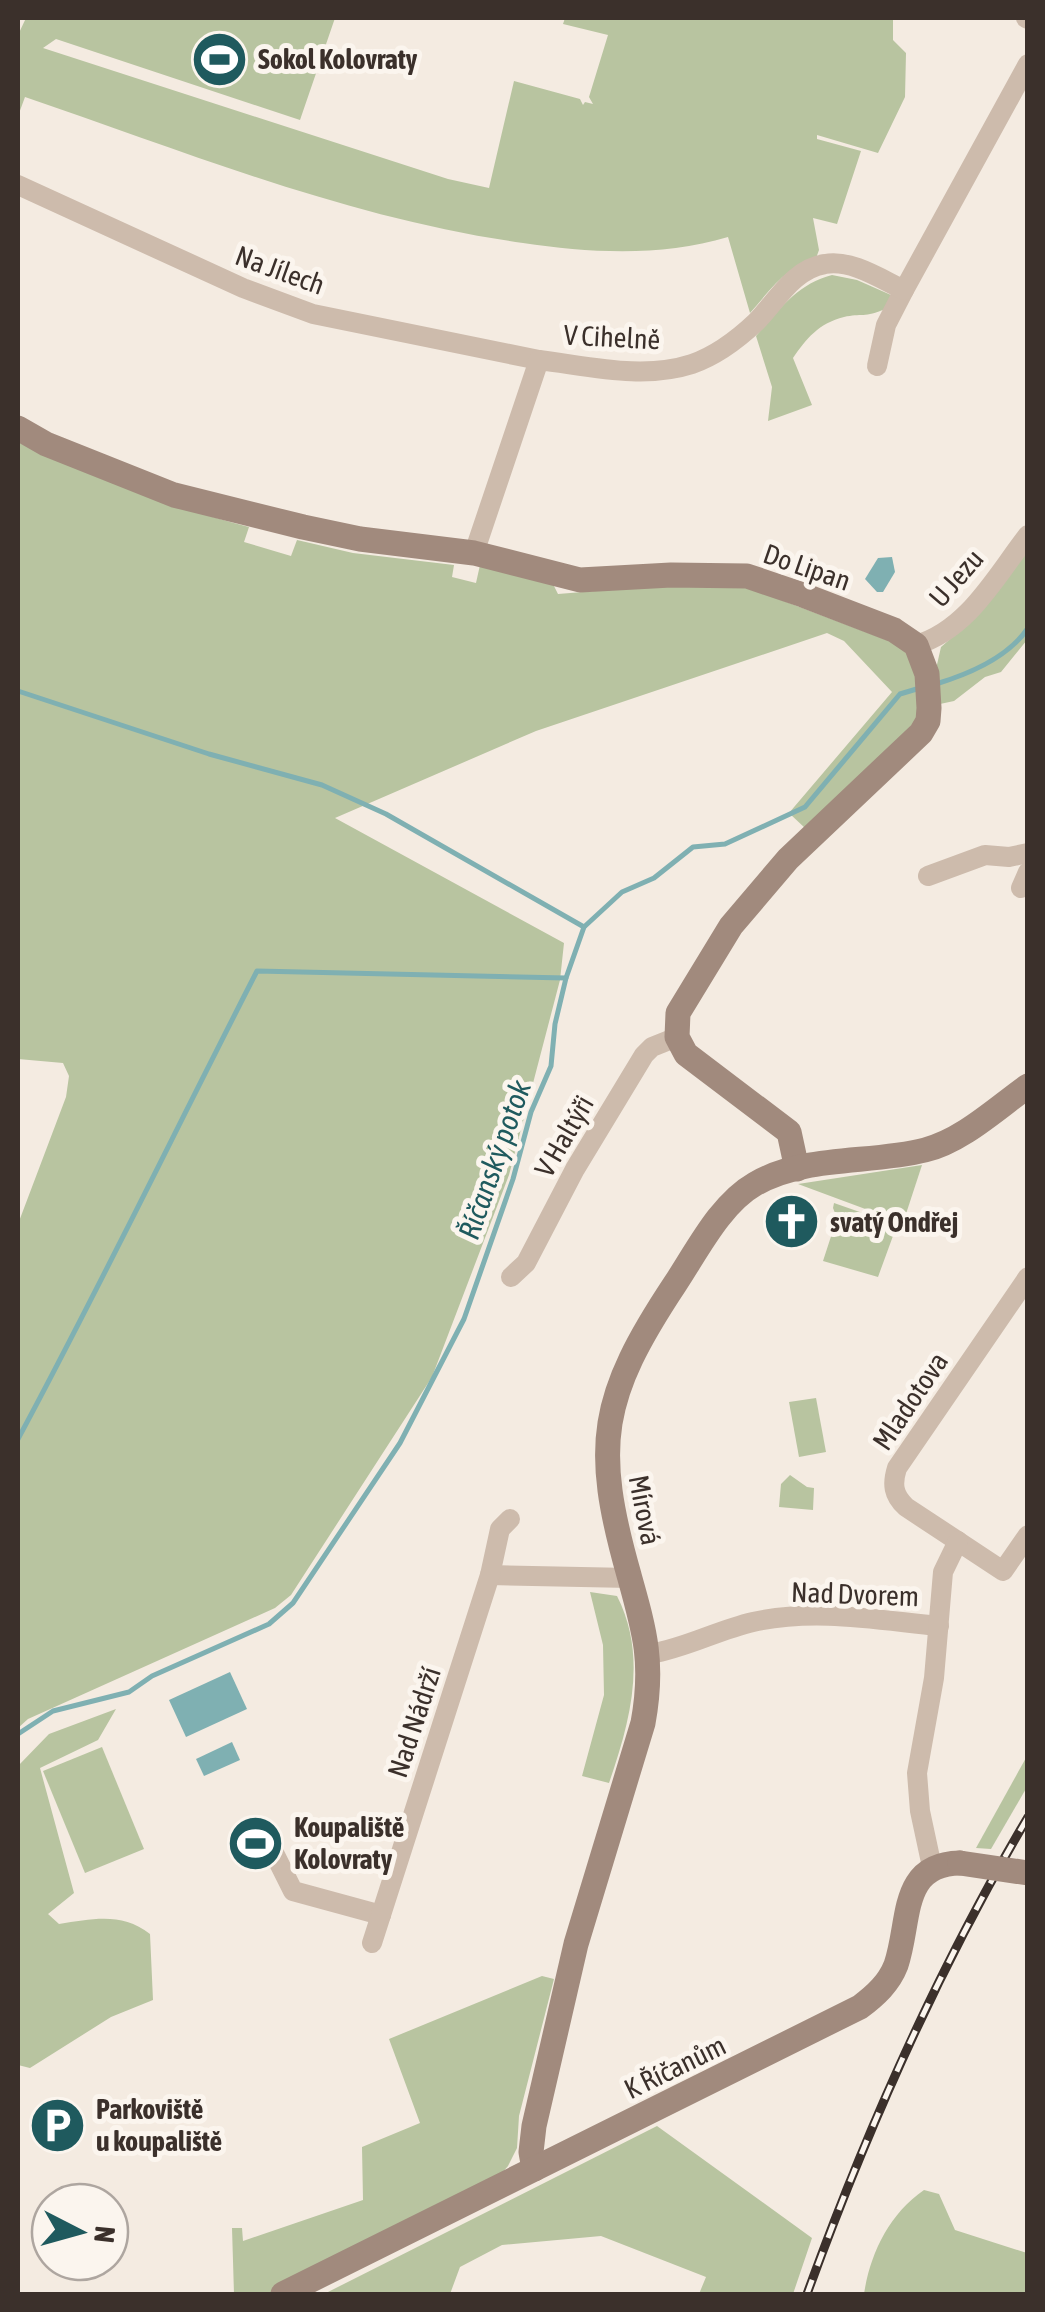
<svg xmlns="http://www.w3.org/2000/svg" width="1045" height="2312" font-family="'Asap Condensed',sans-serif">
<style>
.green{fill:#b8c4a0}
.water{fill:#7fb0b2}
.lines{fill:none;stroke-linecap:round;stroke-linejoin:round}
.stream{stroke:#7fb0b2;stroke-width:5}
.street{stroke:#cdbbac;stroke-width:20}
.secondary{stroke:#a18a7d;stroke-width:25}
.rail-casing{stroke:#3b302b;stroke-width:9}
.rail{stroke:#fbf5ee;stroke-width:5;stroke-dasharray:15;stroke-linecap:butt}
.secondary-bridge{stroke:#a18a7d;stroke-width:25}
.labels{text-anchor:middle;stroke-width:10;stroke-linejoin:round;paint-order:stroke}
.poi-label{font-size:28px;font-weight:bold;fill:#3b302b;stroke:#fbf5ee;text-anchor:start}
.street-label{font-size:28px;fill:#3b302b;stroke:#fbf5ee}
.water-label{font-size:30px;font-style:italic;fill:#1f5a5e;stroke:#fbf5ee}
</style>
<rect width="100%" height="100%" fill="#f4ebe1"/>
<g class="green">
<path d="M 26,18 L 335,18 L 300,120 L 56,39 L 43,48 L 448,179 L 489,188 L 514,81 L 580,99 L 583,105 L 585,102 L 593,104 L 589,97 L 608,35 L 563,24 L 565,18 L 893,18 L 893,40 L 906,53 L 905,97 L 878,153 L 817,135 L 817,139 L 861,151 L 837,224 L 813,218 L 819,250 L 815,261 C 786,265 769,292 750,313 L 728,237 C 662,257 590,253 523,243 C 351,219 189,153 25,97 L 18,116 L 18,35 Z"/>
<path d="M 832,275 L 857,280 L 891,295 L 885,309 C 865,318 861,313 844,317 C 819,323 806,339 793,358 L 812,405 L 768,421 L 772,387 L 756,336 C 779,310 797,284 832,275 Z"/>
<path d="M 18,442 C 96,479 165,505 249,527 L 244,542 L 291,556 L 297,540 L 353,553 L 454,565 L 452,577 L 476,583 L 480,565 L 551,580 L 558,594 L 707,582 L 747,587 L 900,645 L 914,663 L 920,717 L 806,829 L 789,813 L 892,692 L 844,641 L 827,633 L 536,731 L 335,818 L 564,943 L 560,980 L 509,1175 L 432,1377 L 291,1595 L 275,1608 L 28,1719 L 18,1728 L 18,1224 L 66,1097 L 69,1076 L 63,1063 L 18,1059 Z"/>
<path d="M 1027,545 L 1027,640 L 1001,672 L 985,677 L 954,701 L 940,704 L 936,669 L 941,647 L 973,619 Z"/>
<path d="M 922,1165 L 903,1223 L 798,1184 Z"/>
<path d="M 834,1203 L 897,1225 L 878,1277 L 823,1261 L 837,1218 L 833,1208 Z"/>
<path d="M 816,1398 L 826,1452 L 799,1457 L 789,1402 Z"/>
<path d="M 790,1475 L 807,1487 L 814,1488 L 813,1510 L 779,1507 L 781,1484 Z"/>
<path d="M 590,1592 L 617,1596 C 648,1657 630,1722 609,1783 L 582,1776 L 604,1695 L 603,1645 Z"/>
<path d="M 116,1709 L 98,1740 L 40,1768 L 74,1893 L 48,1914 L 59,1924 C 93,1919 122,1912 150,1934 L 153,2000 L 111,2017 L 30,2068 L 18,2065 L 18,1766 L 49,1734 Z"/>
<path d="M 102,1747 L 144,1849 L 85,1873 L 43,1771 Z"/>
<path d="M 1027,1756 L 1027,1787 L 991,1849 L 976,1848 Z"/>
<path d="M 542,1976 L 554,1979 L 519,2116 L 517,2148 L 508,2166 L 496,2180 L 267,2294 L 234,2294 L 232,2228 L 242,2228 L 243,2241 L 363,2200 L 362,2147 L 420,2123 L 389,2039 Z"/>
<path d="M 657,2126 L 812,2238 L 793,2294 L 699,2294 L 706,2277 L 601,2236 L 502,2245 L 460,2267 L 450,2294 L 324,2294 Z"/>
<path d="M 924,2190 L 939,2194 L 955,2230 L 1027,2253 L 1027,2294 L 864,2294 C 870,2254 889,2214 924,2190 Z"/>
</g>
<g class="water">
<path d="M 892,557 L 895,572 L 883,592 L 877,592 L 865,579 L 878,558 Z"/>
<path d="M 230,1672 L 247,1709 L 186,1737 L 169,1700 Z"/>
<path d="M 232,1742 L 240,1760 L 204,1776 L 196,1759 Z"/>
</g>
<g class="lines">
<g class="stream">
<path d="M 936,684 C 969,674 1008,658 1028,628"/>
<path d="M 18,691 L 209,754 L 322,785 L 386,814 L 584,927"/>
<path d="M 18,1439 C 101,1285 177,1127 257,971 L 566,978"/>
<path d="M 18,1734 L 53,1711 L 129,1692 L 152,1676 L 269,1624 L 293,1603 L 400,1443 L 464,1319 L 513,1179 L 531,1112 L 551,1066 L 555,1024 L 566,978 L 584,927 L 622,892 L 654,878 L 693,847 L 725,844 L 805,807 L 900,694 L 920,688"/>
</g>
<g class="street">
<path d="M 1026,18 L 1028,19"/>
<path d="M 18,185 L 243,288 L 313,314 L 539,360"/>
<path d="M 877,366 L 886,325 L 904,290"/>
<path d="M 474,553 L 539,360 C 589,366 643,380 692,364 C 715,356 738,339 756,322 C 776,302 793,269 825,264 C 851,259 881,279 904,290 L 1028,64"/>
<path d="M 916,645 C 968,630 996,576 1028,535"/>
<path d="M 928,876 L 985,855 L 1009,857 L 1028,853"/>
<path d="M 1021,888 L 1028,872"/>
<path d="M 511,1277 L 526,1263 L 575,1169 L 644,1055 L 652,1047 L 677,1037"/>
<path d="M 1028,1277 L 897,1468 C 892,1484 893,1495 906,1507 L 1003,1571 L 1028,1535"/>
<path d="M 490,1575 L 630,1578"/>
<path d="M 650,1654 C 686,1648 718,1630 753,1622 C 815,1608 877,1620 939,1626"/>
<path d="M 274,1853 L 293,1891 L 381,1915"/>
<path d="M 932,1867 L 920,1811 L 917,1773 L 934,1678 L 943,1572 L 958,1541"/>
<path d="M 372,1943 L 490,1575 L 500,1529 L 510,1519"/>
</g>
<g class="secondary">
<path d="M 18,428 L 46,444 L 174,495 L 303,527 L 360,539 L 474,553 L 580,580 L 671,575 L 747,576 L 803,595 L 894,630 L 916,645 L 927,674 L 929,708 L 928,721 L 921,733 L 788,859 L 731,926 L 678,1013 L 677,1037 L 686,1054 L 789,1132 L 797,1169"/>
<path d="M 534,2169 L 531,2152 L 534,2126 L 576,1944 L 643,1723 C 654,1663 645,1632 629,1575 C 592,1445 600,1397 675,1284 C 697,1251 720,1204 755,1184 C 805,1155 870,1164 925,1150 C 962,1141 997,1108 1028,1086"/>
<path d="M 283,2294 L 860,2007 C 876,1995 889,1983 896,1965 C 911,1921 899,1864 960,1863"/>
</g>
<defs>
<path id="rail" d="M 807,2294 C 867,2129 938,1969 1028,1817"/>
</defs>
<use href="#rail" class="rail-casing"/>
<use href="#rail" class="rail"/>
<path class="secondary-bridge" d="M 960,1863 L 1028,1873"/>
</g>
<defs>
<symbol id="stadium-disc" viewBox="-11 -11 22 22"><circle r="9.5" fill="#1f5a5e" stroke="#fbf5ee"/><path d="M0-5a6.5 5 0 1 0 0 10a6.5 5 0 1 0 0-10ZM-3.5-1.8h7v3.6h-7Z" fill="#fff"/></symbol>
<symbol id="church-disc" viewBox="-11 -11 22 22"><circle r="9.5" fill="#1f5a5e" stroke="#fbf5ee"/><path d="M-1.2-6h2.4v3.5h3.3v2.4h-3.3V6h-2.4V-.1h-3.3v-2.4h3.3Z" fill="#fff"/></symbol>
<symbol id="parking-disc" viewBox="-11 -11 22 22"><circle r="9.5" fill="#1f5a5e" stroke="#fbf5ee"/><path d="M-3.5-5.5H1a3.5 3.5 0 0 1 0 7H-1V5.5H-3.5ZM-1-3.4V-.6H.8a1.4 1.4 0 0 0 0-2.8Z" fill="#fff"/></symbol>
</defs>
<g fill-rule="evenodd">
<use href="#stadium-disc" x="188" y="28" width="63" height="63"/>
<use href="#church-disc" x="760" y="1190" width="63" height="63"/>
<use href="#stadium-disc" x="224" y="1812" width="63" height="63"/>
<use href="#parking-disc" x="26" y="2094" width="63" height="63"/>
</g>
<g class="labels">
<g class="poi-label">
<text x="258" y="69">Sokol Kolovraty</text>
<text x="830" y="1232">svatý Ondřej</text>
<text x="294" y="1837">Koupaliště<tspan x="294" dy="32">Kolovraty</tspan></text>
<text x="96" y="2119">Parkoviště<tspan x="96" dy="32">u koupaliště</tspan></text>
</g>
<g class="street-label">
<text transform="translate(280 270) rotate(20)" y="10">Na Jílech</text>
<text transform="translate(612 337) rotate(3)" y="10">V Cihelně</text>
<text transform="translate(807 567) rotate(19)" y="10">Do Lipan</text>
<text transform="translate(956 578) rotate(-49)" y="10">U Jezu</text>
<text transform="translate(564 1136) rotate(-60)" y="10">V Haltýři</text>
<text transform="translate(910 1401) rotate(-56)" y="10">Mladotova</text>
<text transform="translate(645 1510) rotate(79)" y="10">Mírová</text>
<text transform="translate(855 1594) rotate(2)" y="10">Nad Dvorem</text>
<text transform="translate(414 1722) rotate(-72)" y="10">Nad Nádrží</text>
<text transform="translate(675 2067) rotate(-26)" y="10">K Říčanům</text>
</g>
<g class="water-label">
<text transform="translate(495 1160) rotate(-71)" y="10">Říčanský potok</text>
</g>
</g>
<rect width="1045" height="2312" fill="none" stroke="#3b302b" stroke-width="40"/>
<g transform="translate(80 2232) rotate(96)"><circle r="48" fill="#fbf5ee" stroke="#aea6a0" stroke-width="2.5"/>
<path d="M0-8L18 38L0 25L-18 38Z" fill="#1f5a5e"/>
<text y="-15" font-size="28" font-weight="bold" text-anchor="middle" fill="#3b302b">N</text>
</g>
</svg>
